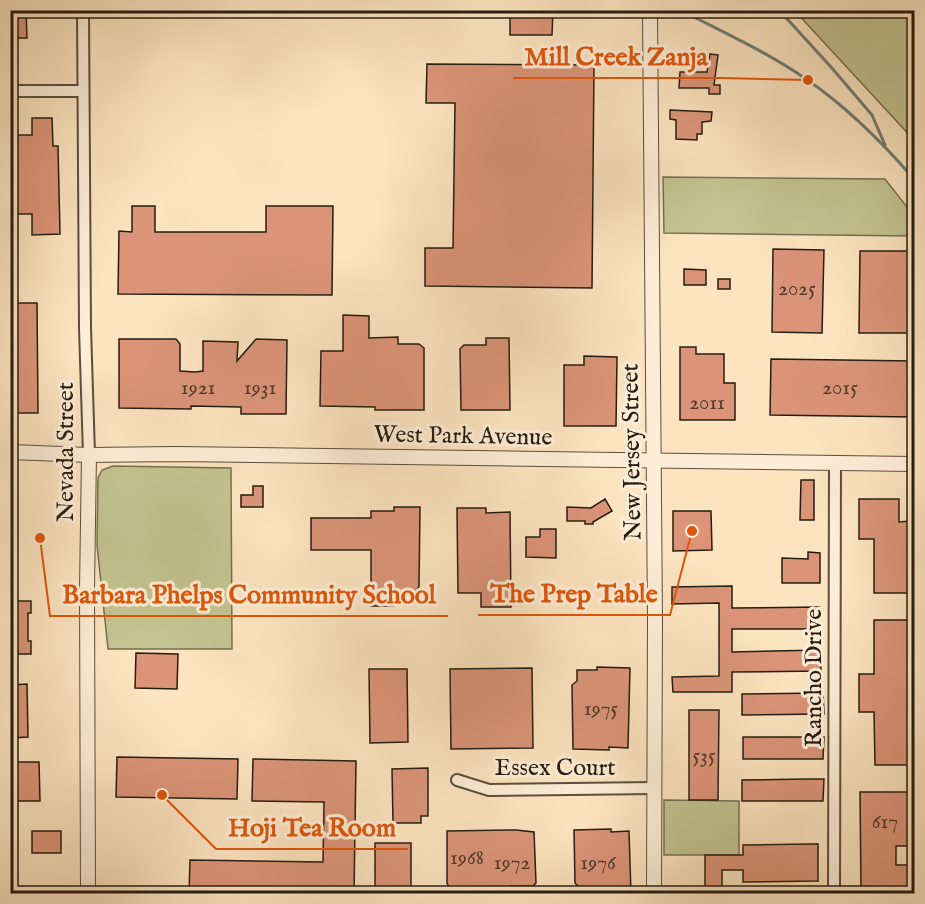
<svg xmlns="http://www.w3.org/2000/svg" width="925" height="904" font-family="'IM FELL English',serif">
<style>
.green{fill:#c2c390;stroke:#747051;stroke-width:1.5}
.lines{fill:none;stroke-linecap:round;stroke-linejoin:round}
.stream{stroke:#6f7d74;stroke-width:3}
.building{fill:#db9478;stroke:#261c12;stroke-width:1.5}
.minor-casing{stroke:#5c4e3e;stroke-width:14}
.tertiary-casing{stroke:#5c4e3e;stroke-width:16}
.minor{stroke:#fdedd6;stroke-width:10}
.tertiary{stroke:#fdedd6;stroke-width:14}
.labels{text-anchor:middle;stroke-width:6;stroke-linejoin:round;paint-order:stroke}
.number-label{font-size:21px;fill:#533a2c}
.street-label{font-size:24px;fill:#261c12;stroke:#fdedd6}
.leader{fill:none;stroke:#de560c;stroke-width:2}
.callout-dot{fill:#de560c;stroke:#fdedd6;stroke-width:2}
.callout-label{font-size:26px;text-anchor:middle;font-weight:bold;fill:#de560c;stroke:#fdedd6;stroke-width:6;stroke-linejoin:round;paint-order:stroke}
</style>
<rect width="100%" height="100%" fill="#fce4c0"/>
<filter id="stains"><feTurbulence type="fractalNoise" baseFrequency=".00333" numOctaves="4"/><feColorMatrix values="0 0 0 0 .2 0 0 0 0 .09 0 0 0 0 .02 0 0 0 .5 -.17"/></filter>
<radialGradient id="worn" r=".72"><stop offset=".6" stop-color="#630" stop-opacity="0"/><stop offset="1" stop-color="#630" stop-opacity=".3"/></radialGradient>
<g class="green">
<path d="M 795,11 L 914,11 L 914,140 Z"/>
<path d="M 663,177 L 885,179 L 914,216 L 914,236 L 664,233 Z"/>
<path d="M 113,466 L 231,468 L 232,649 L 108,649 L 97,545 L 98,478 L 102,470 Z"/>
<path d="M 664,800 L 739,801 L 739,855 L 664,855 Z"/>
</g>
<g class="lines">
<g class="stream">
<path d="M 680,10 C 723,32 767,52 806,79 C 847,107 882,142 914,179"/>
<path d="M 779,10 L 831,67 L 872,115 L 885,145"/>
</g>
</g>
<g class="building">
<path d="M 10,10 L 26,10 L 27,38 L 10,38 Z"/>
<path d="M 510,10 L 553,10 L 552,35 L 510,35 Z"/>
<path d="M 710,54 L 718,55 L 714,85 L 720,85 L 720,94 L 709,94 L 709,88 L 679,88 L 680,72 L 707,72 Z"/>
<path d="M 427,64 L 594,65 L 592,288 L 425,286 L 425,248 L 453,248 L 455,103 L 426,103 Z"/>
<path d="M 670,110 L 712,112 L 711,121 L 702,122 L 702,134 L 697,134 L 697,140 L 676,139 L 676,120 L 670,119 Z"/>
<path d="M 32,118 L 52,118 L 53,146 L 58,146 L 60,234 L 32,235 L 32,214 L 10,214 L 10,135 L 32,135 Z"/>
<path d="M 132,206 L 155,206 L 155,232 L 266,232 L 266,206 L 333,206 L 332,295 L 118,294 L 119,231 L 132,232 Z"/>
<path d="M 773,249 L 824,250 L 822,333 L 772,332 Z"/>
<path d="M 860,251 L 909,251 L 909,333 L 859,333 Z"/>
<path d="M 684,269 L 706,270 L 706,285 L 684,285 Z"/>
<rect x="718" y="279" width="12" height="10"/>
<path d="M 10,303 L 37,303 L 38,413 L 10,413 Z"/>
<path d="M 343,315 L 369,316 L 369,338 L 398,337 L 398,344 L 419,344 L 424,348 L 424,410 L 375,410 L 375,407 L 320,406 L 321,351 L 343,351 Z"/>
<path d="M 486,338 L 509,338 L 510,410 L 461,410 L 460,349 L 464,345 L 486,345 Z"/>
<path d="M 119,339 L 176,339 L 180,344 L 180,371 L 195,372 L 203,371 L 203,341 L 238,342 L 237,361 L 256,339 L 287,340 L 286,414 L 241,414 L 241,407 L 191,406 L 191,409 L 119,408 Z"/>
<path d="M 680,347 L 696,347 L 696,354 L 724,354 L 724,383 L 735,383 L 735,420 L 680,420 Z"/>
<path d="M 584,356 L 617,357 L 616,426 L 564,426 L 564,365 L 584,365 Z"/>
<path d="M 771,359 L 913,361 L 912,417 L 770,415 Z"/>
<path d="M 801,480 L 814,480 L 814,520 L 800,520 Z"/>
<path d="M 253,486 L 263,486 L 263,507 L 241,507 L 241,495 L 253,495 Z"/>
<path d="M 605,499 L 612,511 L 593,522 L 593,524 L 585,524 L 585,521 L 567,521 L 567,507 L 591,508 Z"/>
<path d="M 859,499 L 899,499 L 899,522 L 910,521 L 910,593 L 874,593 L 874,539 L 859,539 Z"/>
<path d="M 394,507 L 420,507 L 419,587 L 412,594 L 393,594 L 393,606 L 371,606 L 371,550 L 311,550 L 311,518 L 371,518 L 371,511 L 394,511 Z"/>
<path d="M 457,508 L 486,508 L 486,513 L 510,512 L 511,607 L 481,607 L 481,593 L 458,593 Z"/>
<path d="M 673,511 L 711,511 L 712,550 L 673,551 Z"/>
<path d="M 540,529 L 556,529 L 556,558 L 526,557 L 526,537 L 540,537 Z"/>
<path d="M 808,552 L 820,553 L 820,583 L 782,583 L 782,558 L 808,559 Z"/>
<path d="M 732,586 L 732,608 L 819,607 L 819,629 L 732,629 L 732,652 L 820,650 L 821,671 L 732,672 L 732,692 L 673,692 L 672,677 L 719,676 L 719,603 L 672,604 L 672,587 Z"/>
<path d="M 10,601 L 31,601 L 31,613 L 28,613 L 28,641 L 31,641 L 31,654 L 18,654 L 18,651 L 10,651 Z"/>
<path d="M 874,620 L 911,620 L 911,765 L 875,765 L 874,712 L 859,712 L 859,674 L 874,674 Z"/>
<path d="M 136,653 L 178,654 L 177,689 L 135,688 Z"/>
<path d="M 597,667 L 630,668 L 628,748 L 609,747 L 609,750 L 573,749 L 572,685 L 577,681 L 577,670 L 597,670 Z"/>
<path d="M 532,668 L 533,748 L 451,749 L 450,669 Z"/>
<path d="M 369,669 L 407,669 L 408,742 L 370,743 Z"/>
<path d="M 27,684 L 28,737 L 10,738 L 10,685 Z"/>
<path d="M 823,693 L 824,714 L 742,715 L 742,694 Z"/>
<path d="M 689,710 L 719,710 L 718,800 L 689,800 Z"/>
<path d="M 743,737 L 824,737 L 823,759 L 743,759 Z"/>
<path d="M 117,757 L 238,759 L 237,799 L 116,797 Z"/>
<path d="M 253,759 L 356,761 L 354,894 L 189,894 L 190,860 L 323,862 L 324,802 L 252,801 Z"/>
<path d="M 10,762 L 39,762 L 40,801 L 10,801 Z"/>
<path d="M 428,768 L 428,816 L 421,816 L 421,823 L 393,823 L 392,769 Z"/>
<path d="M 808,779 L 824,779 L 823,801 L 742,801 L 742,780 Z"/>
<path d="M 860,792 L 907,792 L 911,796 L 911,846 L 896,846 L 896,865 L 911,865 L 911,894 L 880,894 L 881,888 L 861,888 Z"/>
<path d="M 611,829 L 611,832 L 629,831 L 631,894 L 580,894 L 580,888 L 575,883 L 574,830 Z"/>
<path d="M 516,830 L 534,832 L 536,883 L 533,886 L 511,886 L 511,894 L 473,894 L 473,887 L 449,887 L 447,883 L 447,831 Z"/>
<rect x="32" y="831" width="29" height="22"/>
<path d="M 375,843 L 411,843 L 411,891 L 409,894 L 375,894 Z"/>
<path d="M 807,844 L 818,844 L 818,881 L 743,882 L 743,870 L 722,870 L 722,894 L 705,894 L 705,855 L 743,855 L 743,845 Z"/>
</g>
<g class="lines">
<defs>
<g id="minor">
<path d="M 83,10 L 85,328 L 89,455"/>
<path d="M 10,91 L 83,91"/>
<path d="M 457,780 L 489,790 L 654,788"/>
<path d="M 834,894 L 835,462"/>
</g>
<g id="tertiary">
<path d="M 650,10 L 655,620 L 654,894"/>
<path d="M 10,452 L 89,455 L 175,454 L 914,464"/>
<path d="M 88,894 L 87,589 L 89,455"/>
</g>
</defs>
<use href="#minor" class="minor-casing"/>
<use href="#tertiary" class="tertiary-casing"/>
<use href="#minor" class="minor"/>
<use href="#tertiary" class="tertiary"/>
</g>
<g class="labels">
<g class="number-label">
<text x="797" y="295">2025</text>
<text x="198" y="394">1921</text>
<text x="260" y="394">1931</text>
<text x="840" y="394">2015</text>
<text x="707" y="409">2011</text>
<text x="601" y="715">1975</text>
<text x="704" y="762">535</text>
<text x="885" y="828">617</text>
<text x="467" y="864">1968</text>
<text x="512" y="869">1972</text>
<text x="598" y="869">1976</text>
</g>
<g class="street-label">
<text transform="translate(463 435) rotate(1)" y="8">West Park Avenue</text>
<text transform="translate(65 452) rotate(-90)" y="8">Nevada Street</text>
<text transform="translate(631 452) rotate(-91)" y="8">New Jersey Street</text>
<text transform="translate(813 678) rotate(-90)" y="8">Rancho Drive</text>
<text x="555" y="775">Essex Court</text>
</g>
</g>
<path class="leader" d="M808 80L720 78H513M692 531L670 615H478M40 538L50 616H448M162 795L216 849H408"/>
<g class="callout-dot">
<circle cx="808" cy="80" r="6"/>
<circle cx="692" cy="531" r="6"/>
<circle cx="40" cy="538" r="6"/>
<circle cx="162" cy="795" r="6"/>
</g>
<g class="callout-label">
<text x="616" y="65">Mill Creek Zanja</text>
<text x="574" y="602">The Prep Table</text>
<text x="249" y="603">Barbara Phelps Community School</text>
<text x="312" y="836">Hoji Tea Room</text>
</g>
<rect width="925" height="904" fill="none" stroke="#fce4c0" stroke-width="36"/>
<rect x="12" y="12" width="901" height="880" fill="none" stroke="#261c12" stroke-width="3"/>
<rect x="18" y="18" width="889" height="868" fill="none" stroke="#261c12" stroke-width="1.5"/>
<rect width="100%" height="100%" filter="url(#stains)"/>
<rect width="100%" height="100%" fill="url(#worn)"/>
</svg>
